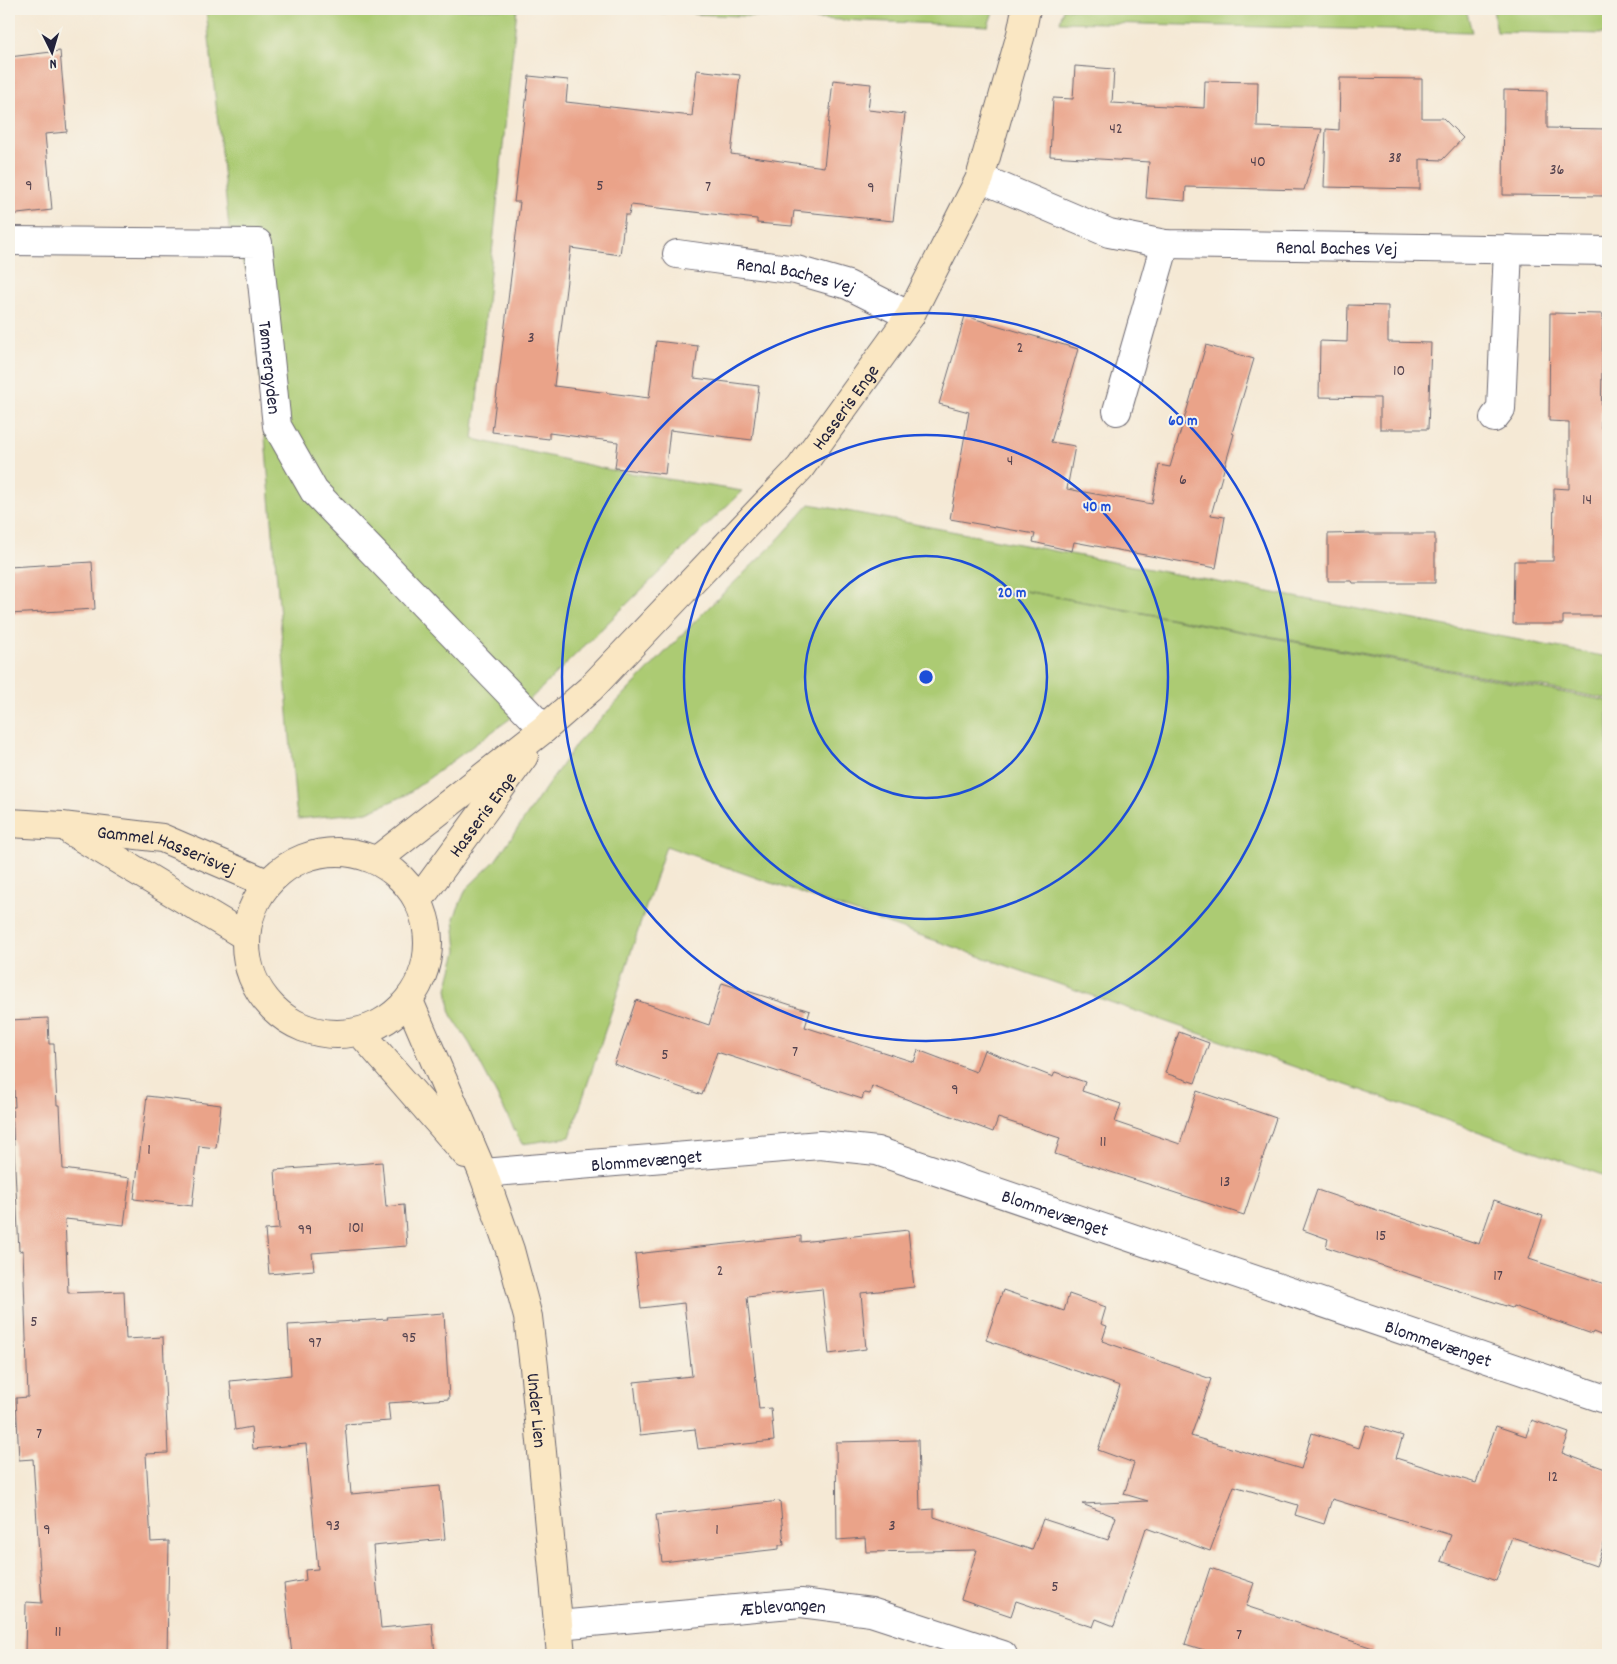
<svg xmlns="http://www.w3.org/2000/svg" width="1617" height="1664" font-family="Dekko,sans-serif">
<style>
.green{fill:#accb73;stroke:#677657}
.building{fill:#eaa389}
.lines{fill:none;stroke-linecap:round;stroke-linejoin:round}
.street-casing{stroke:#6c6871;stroke-width:30}
.secondary-casing{stroke:#6c6871;stroke-width:30}
.street{stroke:#fff;stroke-width:28}
.secondary{stroke:#fae7c3;stroke-width:28}
.ring{fill:none;stroke:#1d4ed8;stroke-width:2.5}
.labels{text-anchor:middle;stroke-width:4;stroke-linejoin:round;paint-order:stroke}
.number-label{font-size:16px;fill:#54424e}
.street-label{font-size:19px;fill:#22223b;stroke:#f7f3e8}
.centre{fill:#1d4ed8;stroke:#f7f3e8;stroke-width:2.5}
.ring-label{font-size:15px;text-anchor:middle;font-weight:bold;fill:#1d4ed8;stroke:#f7f3e8;stroke-width:4;stroke-linejoin:round;paint-order:stroke}
</style>
<rect width="100%" height="100%" fill="#f7f3e8"/>
<filter id="ink" filterUnits="userSpaceOnUse"><feTurbulence type="fractalNoise" baseFrequency=".02" numOctaves="2"/><feDisplacementMap in="SourceGraphic" scale="10" xChannelSelector="R" yChannelSelector="G"/><feConvolveMatrix kernelMatrix="1 2 1 2 8 2 1 2 1" color-interpolation-filters="sRGB"/></filter>
<filter id="wash" filterUnits="userSpaceOnUse"><feTurbulence type="fractalNoise" baseFrequency=".0096" numOctaves="4" result="noise"/><feDisplacementMap in="SourceGraphic" scale="20" xChannelSelector="R" yChannelSelector="G"/><feGaussianBlur stdDeviation="1.12" result="paint"/><feColorMatrix in="noise" values="0 0 0 0 0 0 0 0 0 0 0 0 0 0 0 0 0 1.4 0 .05"/><feComposite in="paint" operator="in"/></filter>
<g filter="url(#wash)">
<rect width="100%" height="100%" fill="#f5e9d5"/>
<g class="green">
<path d="M 206,9 L 517,9 L 473,439 L 611,470 L 742,491 L 511,718 L 406,795 L 367,812 L 298,819 L 296,809 L 252,281 L 241,260 L 231,259 L 229,228 Z"/>
<path d="M 576,9 L 666,9 L 666,13 Z"/>
<path d="M 691,9 L 994,9 L 988,26 L 693,14 Z"/>
<path d="M 1063,9 L 1466,9 L 1472,32 L 1060,22 Z"/>
<path d="M 1493,9 L 1608,9 L 1608,34 L 1497,32 Z"/>
<path d="M 810,504 L 1608,657 L 1608,699 L 1025,591 L 1608,701 L 1608,1177 L 666,846 L 570,1137 L 522,1144 L 470,1044 L 451,1015 L 447,989 L 457,951 L 454,918 L 466,889 L 495,861 L 577,743 L 710,606 L 773,545 Z"/>
</g>
<g id="blocks">
<g class="building">
<path d="M 60,51 L 67,132 L 45,134 L 52,210 L 9,215 L 9,57 Z"/>
<path d="M 1075,66 L 1114,69 L 1112,103 L 1204,108 L 1205,81 L 1258,82 L 1257,127 L 1322,129 L 1304,190 L 1186,187 L 1185,201 L 1146,198 L 1149,162 L 1050,156 L 1053,98 L 1073,99 Z"/>
<path d="M 697,70 L 740,75 L 731,154 L 824,167 L 833,80 L 871,84 L 868,110 L 905,114 L 893,221 L 794,211 L 792,226 L 757,223 L 757,219 L 631,205 L 629,215 L 625,215 L 620,255 L 571,248 L 554,386 L 649,398 L 656,341 L 698,346 L 694,378 L 759,386 L 752,440 L 670,430 L 665,474 L 615,468 L 618,442 L 549,433 L 549,439 L 492,432 L 520,202 L 514,202 L 529,76 L 568,80 L 566,102 L 692,116 Z"/>
<path d="M 1340,78 L 1422,79 L 1422,118 L 1443,118 L 1463,138 L 1442,160 L 1420,159 L 1420,189 L 1324,187 L 1326,129 L 1339,130 Z"/>
<path d="M 1504,90 L 1547,91 L 1547,128 L 1608,129 L 1608,196 L 1503,195 Z"/>
<path d="M 1348,305 L 1388,306 L 1388,342 L 1431,343 L 1428,429 L 1380,429 L 1380,398 L 1319,397 L 1320,341 L 1347,342 Z"/>
<path d="M 1550,313 L 1603,314 L 1601,428 L 1608,429 L 1608,616 L 1563,616 L 1563,624 L 1513,624 L 1514,561 L 1553,561 L 1554,488 L 1569,489 L 1569,422 L 1549,421 Z"/>
<path d="M 965,316 L 1078,349 L 1051,442 L 1075,446 L 1067,489 L 1152,504 L 1159,465 L 1170,467 L 1206,345 L 1254,359 L 1232,433 L 1234,434 L 1211,515 L 1225,517 L 1216,568 L 1074,542 L 1072,551 L 1033,542 L 1035,534 L 950,519 L 969,412 L 939,404 Z"/>
<path d="M 1370,533 L 1370,534 L 1435,534 L 1435,583 L 1353,583 L 1352,581 L 1328,581 L 1328,534 Z"/>
<path d="M 92,562 L 95,609 L 9,614 L 9,567 Z"/>
<path d="M 722,983 L 810,1011 L 805,1027 L 914,1062 L 918,1050 L 976,1072 L 984,1050 L 1053,1077 L 1055,1072 L 1085,1082 L 1082,1091 L 1121,1104 L 1115,1122 L 1180,1144 L 1197,1091 L 1276,1118 L 1244,1215 L 1055,1154 L 1060,1138 L 998,1118 L 993,1132 L 872,1086 L 870,1094 L 864,1093 L 862,1099 L 717,1052 L 702,1095 L 614,1064 L 636,1000 L 709,1025 Z"/>
<path d="M 48,1018 L 49,1044 L 54,1044 L 57,1105 L 60,1105 L 63,1169 L 130,1178 L 124,1225 L 65,1219 L 68,1293 L 124,1291 L 126,1339 L 163,1337 L 168,1453 L 146,1454 L 151,1542 L 169,1541 L 167,1655 L 25,1655 L 26,1602 L 42,1603 L 33,1459 L 19,1460 L 16,1398 L 28,1397 L 23,1250 L 19,1251 L 12,1107 L 15,1107 L 10,1020 Z"/>
<path d="M 1179,1032 L 1209,1043 L 1195,1083 L 1165,1073 Z"/>
<path d="M 147,1096 L 221,1105 L 216,1148 L 199,1146 L 192,1206 L 134,1199 Z"/>
<path d="M 382,1162 L 386,1207 L 404,1205 L 407,1246 L 312,1253 L 314,1270 L 269,1274 L 265,1230 L 279,1229 L 275,1170 Z"/>
<path d="M 1317,1190 L 1479,1244 L 1494,1200 L 1543,1216 L 1529,1259 L 1608,1285 L 1608,1338 L 1593,1332 L 1592,1334 L 1513,1306 L 1512,1308 L 1326,1247 L 1328,1239 L 1303,1230 Z"/>
<path d="M 908,1230 L 914,1287 L 861,1293 L 866,1349 L 829,1354 L 822,1289 L 747,1297 L 759,1409 L 771,1408 L 774,1441 L 698,1449 L 695,1429 L 640,1435 L 634,1382 L 692,1376 L 684,1303 L 641,1308 L 635,1254 L 801,1236 L 801,1242 Z"/>
<path d="M 1003,1290 L 1064,1311 L 1069,1294 L 1106,1307 L 1101,1324 L 1107,1326 L 1102,1341 L 1211,1379 L 1191,1436 L 1301,1469 L 1312,1433 L 1359,1448 L 1366,1425 L 1403,1436 L 1396,1458 L 1476,1483 L 1496,1426 L 1526,1436 L 1532,1420 L 1569,1433 L 1562,1453 L 1608,1470 L 1608,1533 L 1596,1566 L 1512,1537 L 1496,1581 L 1441,1561 L 1451,1535 L 1332,1499 L 1324,1524 L 1295,1515 L 1298,1505 L 1234,1486 L 1210,1551 L 1146,1528 L 1114,1626 L 1096,1619 L 1093,1627 L 1016,1601 L 1011,1616 L 961,1599 L 977,1550 L 866,1552 L 865,1538 L 837,1540 L 836,1442 L 918,1440 L 920,1510 L 934,1509 L 934,1517 L 1032,1550 L 1043,1519 L 1108,1540 L 1116,1517 L 1082,1504 L 1148,1501 L 1124,1494 L 1134,1463 L 1098,1450 L 1120,1386 L 986,1340 Z"/>
<path d="M 444,1313 L 449,1399 L 388,1403 L 390,1421 L 345,1424 L 351,1494 L 440,1486 L 445,1539 L 373,1546 L 381,1628 L 432,1623 L 435,1655 L 292,1655 L 284,1584 L 306,1580 L 305,1570 L 318,1569 L 306,1444 L 253,1449 L 251,1427 L 235,1430 L 230,1381 L 291,1375 L 288,1325 L 388,1319 L 387,1317 Z"/>
<path d="M 780,1501 L 784,1545 L 779,1545 L 779,1549 L 662,1562 L 656,1515 Z"/>
<path d="M 1210,1568 L 1254,1583 L 1246,1606 L 1373,1648 L 1372,1655 L 1220,1655 L 1185,1644 Z"/>
</g>
</g>
</g>
<g filter="url(#ink)">
<use href="#blocks" fill-opacity="0" stroke="#6c6871" stroke-width="1"/>
<g class="lines">
<defs>
<g id="street">
<path id="s1" d="M 980,178 L 1109,233 L 1165,244 L 1608,251"/>
<path id="s2" d="M 9,241 L 258,243 L 277,426 L 314,491 L 544,729"/>
<path id="s3" d="M 677,254 L 796,270 L 848,285 L 910,316"/>
<path d="M 1117,411 L 1165,244"/>
<path d="M 1494,418 L 1501,409 L 1508,249"/>
<path id="s4" d="M 483,1173 L 820,1145 L 877,1151 L 1608,1400"/>
<path id="s5" d="M 558,1625 L 801,1603 L 871,1612 L 1003,1655"/>
</g>
<g id="secondary">
<path id="s6" d="M 9,823 L 62,826 L 162,838 L 267,883"/>
<path d="M 72,832 L 245,936"/>
<circle cx="337" cy="943" r="91"/>
<path id="s7" d="M 377,860 L 544,729 L 590,689 L 800,468 L 910,316 L 980,178 L 1021,34 L 1026,9"/>
<path id="s8" d="M 418,901 L 524,756"/>
<path id="s9" d="M 409,1001 L 483,1173 L 510,1250 L 528,1317 L 534,1367 L 561,1655"/>
<path d="M 360,1032 L 466,1154"/>
</g>
</defs>
<use href="#street" class="street-casing"/>
<use href="#secondary" class="secondary-casing"/>
<use href="#street" class="street"/>
<use href="#secondary" class="secondary"/>
</g>
</g>
<g class="ring">
<circle cx="926" cy="677" r="121"/>
<circle cx="926" cy="677" r="242"/>
<circle cx="926" cy="677" r="364"/>
</g>
<g class="labels">
<g class="number-label">
<text x="1116" y="133">42</text>
<text x="1395" y="162">38</text>
<text x="1258" y="166">40</text>
<text x="1557" y="174">36</text>
<text x="29" y="190">9</text>
<text x="600" y="190">5</text>
<text x="708" y="191">7</text>
<text x="871" y="192">9</text>
<text x="531" y="342">3</text>
<text x="1020" y="352">2</text>
<text x="1399" y="375">10</text>
<text x="1010" y="465">4</text>
<text x="1183" y="484">6</text>
<text x="1587" y="504">14</text>
<text x="795" y="1056">7</text>
<text x="665" y="1059">5</text>
<text x="955" y="1094">9</text>
<text x="1103" y="1146">11</text>
<text x="149" y="1154">1</text>
<text x="1225" y="1186">13</text>
<text x="356" y="1232">101</text>
<text x="305" y="1234">99</text>
<text x="1381" y="1240">15</text>
<text x="720" y="1275">2</text>
<text x="1498" y="1280">17</text>
<text x="34" y="1326">5</text>
<text x="409" y="1342">95</text>
<text x="315" y="1347">97</text>
<text x="39" y="1438">7</text>
<text x="1553" y="1481">12</text>
<text x="333" y="1530">93</text>
<text x="892" y="1530">3</text>
<text x="47" y="1534">9</text>
<text x="717" y="1534">1</text>
<text x="1055" y="1591">5</text>
<text x="58" y="1636">11</text>
<text x="1239" y="1639">7</text>
</g>
<g class="street-label">
<text dy="7" stroke="none"><textPath href="#s1" startOffset="369">Renal Baches Vej</textPath></text>
<text dy="7" stroke="none"><textPath href="#s3" startOffset="121">Renal Baches Vej</textPath></text>
<text dy="7" stroke="none"><textPath href="#s2" startOffset="374">Tømrergyden</textPath></text>
<text dy="7" stroke="none"><textPath href="#s7" startOffset="654">Hasseris Enge</textPath></text>
<text dy="7" stroke="none"><textPath href="#s8" startOffset="108">Hasseris Enge</textPath></text>
<text dy="7" stroke="none"><textPath href="#s6" startOffset="161">Gammel Hasserisvej</textPath></text>
<text dy="7" stroke="none"><textPath href="#s4" startOffset="164">Blommevænget</textPath></text>
<text dy="7" stroke="none"><textPath href="#s4" startOffset="584">Blommevænget</textPath></text>
<text dy="7" stroke="none"><textPath href="#s4" startOffset="989">Blommevænget</textPath></text>
<text dy="7" stroke="none"><textPath href="#s9" startOffset="432">Under Lien</textPath></text>
<text dy="7" stroke="none"><textPath href="#s5" startOffset="226">Æblevangen</textPath></text>
</g>
</g>
<circle cx="926" cy="677" r="8" class="centre"/>
<g class="ring-label">
<text x="1183" y="425">60 m</text>
<text x="1097" y="511">40 m</text>
<text x="1012" y="597">20 m</text>
</g>
<rect width="1617" height="1664" fill="none" stroke="#f7f3e8" stroke-width="30"/>
<g transform="translate(52 52) rotate(175)" stroke="#f7f3e8" stroke-width="4" paint-order="stroke">
<path d="M0-4L9 19L0 12L-9 19Z" fill="#22223b"/>
<text y="-8" font-size="14" font-weight="bold" text-anchor="middle" fill="#22223b">N</text>
</g>
</svg>
